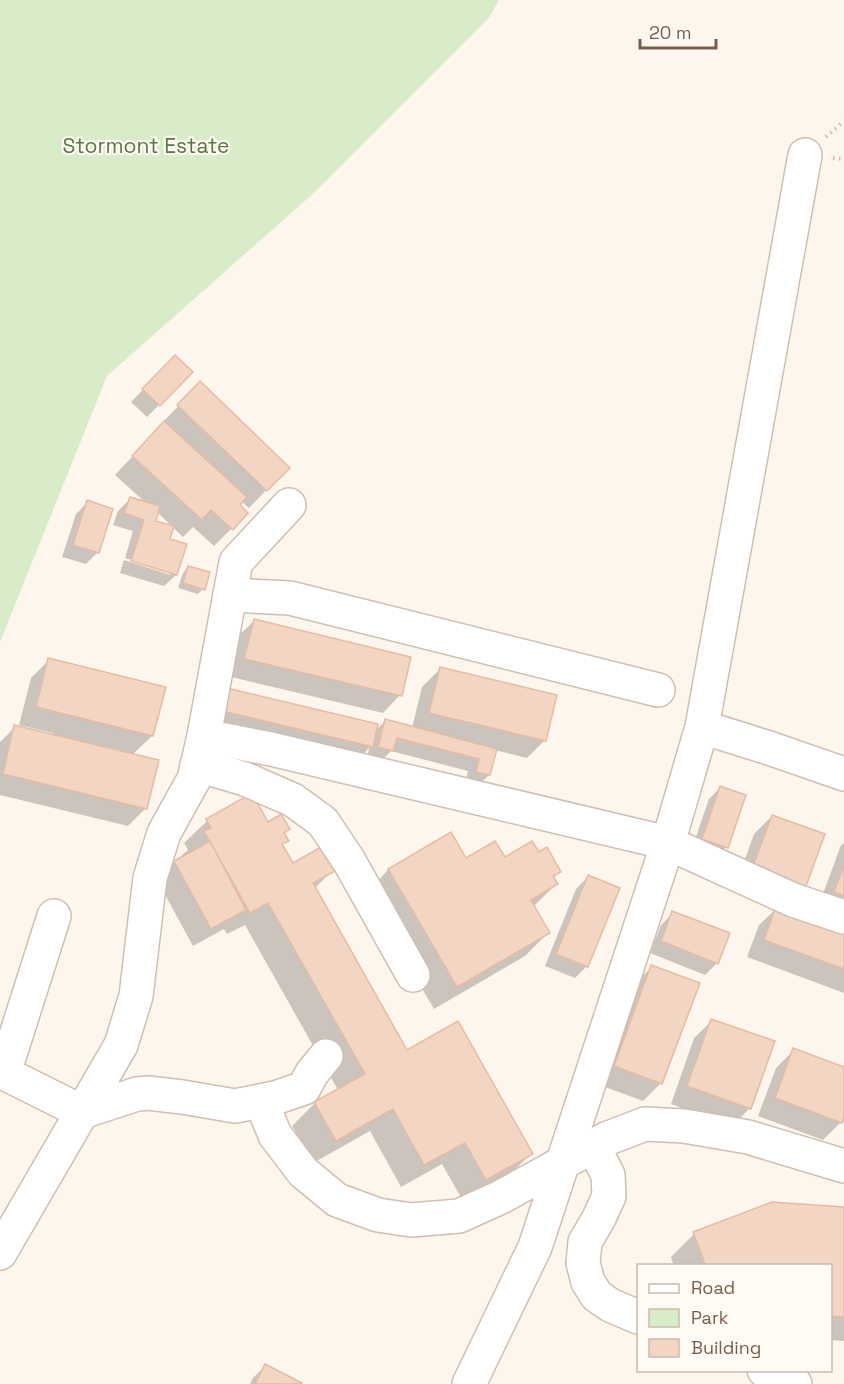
<svg xmlns="http://www.w3.org/2000/svg" width="844" height="1384" font-family="'Space Grotesk',sans-serif">
<style>
.green{fill:#d8ecc9}
.shadow{fill:#0003}
.building{fill:#f3d5c3;stroke:#e6bba3;stroke-width:1.5}
.lines{fill:none;stroke-linecap:round;stroke-linejoin:round}
.minor-casing{stroke:#d1beb0;stroke-width:36}
.path{stroke:#d9b8a5;stroke-width:4;stroke-dasharray:1.5 4.5;stroke-linecap:butt}
.minor{stroke:#fff;stroke-width:33}
.labels{text-anchor:middle;stroke-width:4.5;stroke-linejoin:round;paint-order:stroke}
.park-label{font-size:21px;fill:#537a41;stroke:#fffaf3}
</style>
<rect width="100%" height="100%" fill="#fdf6ec"/>
<path class="green" d="M 0,0 L 499,0 L 489,18 L 316,191 L 107,376 L 0,642 Z"/>
<g class="shadow">
<path d="M 175,357 L 191,372 L 147,417 L 131,402 Z"/>
<path d="M 183,401 L 288,468 L 249,508 L 241,501 L 232,528 L 214,546 L 193,527 L 183,537 L 157,512 L 154,522 L 168,540 L 176,575 L 164,586 L 120,573 L 124,560 L 171,575 L 171,572 L 125,558 L 133,531 L 113,525 L 118,511 L 130,499 L 147,504 L 115,475 L 162,425 L 161,424 Z"/>
<path d="M 88,502 L 98,552 L 86,564 L 62,557 L 76,514 Z"/>
<path d="M 188,567 L 203,589 L 198,594 L 178,588 L 183,573 Z"/>
<path d="M 254,621 L 400,695 L 383,713 L 227,676 L 236,638 Z"/>
<path d="M 49,660 L 152,736 L 132,755 L 146,808 L 128,826 L 0,795 L 0,742 L 15,727 L 53,736 L 53,733 L 19,725 L 31,678 Z"/>
<path d="M 440,669 L 545,740 L 527,758 L 495,750 L 489,775 L 477,787 L 465,783 L 468,771 L 391,751 L 380,762 L 367,758 L 369,748 L 354,764 L 205,728 L 210,707 L 375,731 L 385,721 L 412,728 L 422,687 Z"/>
<path d="M 721,787 L 726,847 L 714,859 L 691,851 L 709,799 Z"/>
<path d="M 251,795 L 267,824 L 288,829 L 283,834 L 287,840 L 281,846 L 292,865 L 333,870 L 314,889 L 406,1052 L 531,1154 L 508,1176 L 463,1201 L 442,1164 L 401,1187 L 370,1131 L 313,1163 L 292,1126 L 315,1103 L 338,1090 L 245,925 L 227,934 L 224,929 L 193,946 L 157,880 L 174,862 L 183,857 L 182,855 L 188,850 L 184,843 L 207,821 Z"/>
<path d="M 772,816 L 823,835 L 735,887 L 754,834 Z"/>
<path d="M 450,834 L 465,860 L 504,859 L 538,854 L 559,872 L 553,878 L 556,884 L 533,907 L 548,933 L 525,956 L 434,1009 L 366,893 L 388,870 Z"/>
<path d="M 844,843 L 844,920 L 817,910 L 841,845 Z"/>
<path d="M 588,877 L 587,966 L 575,978 L 545,966 L 576,889 Z"/>
<path d="M 777,908 L 844,933 L 844,993 L 747,957 L 759,925 Z"/>
<path d="M 673,913 L 717,963 L 705,975 L 650,953 L 661,925 Z"/>
<path d="M 652,967 L 661,1083 L 643,1101 L 597,1084 L 634,984 Z"/>
<path d="M 712,1021 L 750,1108 L 732,1126 L 671,1104 L 694,1038 Z"/>
<path d="M 794,1050 L 844,1069 L 844,1113 L 841,1122 L 823,1140 L 758,1116 L 776,1068 Z"/>
<path d="M 844,1208 L 844,1341 L 830,1340 L 830,1266 L 674,1266 L 671,1257 L 694,1234 Z"/>
<path d="M 265,1366 L 300,1384 L 250,1384 L 253,1378 Z"/>
</g>
<g class="building">
<path d="M 175,355 L 193,372 L 160,406 L 142,389 Z"/>
<path d="M 200,381 L 290,468 L 267,491 L 177,405 Z"/>
<path d="M 164,421 L 247,497 L 240,505 L 248,513 L 233,530 L 211,510 L 202,520 L 132,456 Z"/>
<path d="M 130,497 L 160,506 L 156,521 L 174,526 L 170,539 L 187,544 L 177,575 L 131,561 L 144,520 L 124,513 Z"/>
<path d="M 87,500 L 113,509 L 99,553 L 73,545 Z"/>
<path d="M 188,566 L 210,572 L 205,590 L 183,583 Z"/>
<path d="M 254,619 L 411,657 L 402,696 L 244,659 Z"/>
<path d="M 48,658 L 166,687 L 153,736 L 36,707 Z"/>
<path d="M 440,667 L 557,695 L 546,741 L 429,713 Z"/>
<path d="M 227,688 L 378,724 L 373,747 L 222,711 Z"/>
<path d="M 385,719 L 497,749 L 490,775 L 476,772 L 479,759 L 397,738 L 393,751 L 378,747 Z"/>
<path d="M 14,725 L 159,760 L 147,809 L 3,774 Z"/>
<path d="M 720,786 L 746,795 L 728,848 L 702,839 Z"/>
<path d="M 252,793 L 268,822 L 281,814 L 290,829 L 284,833 L 289,841 L 282,844 L 293,863 L 321,847 L 335,871 L 313,883 L 407,1050 L 458,1021 L 533,1154 L 486,1180 L 465,1143 L 424,1165 L 393,1109 L 336,1141 L 314,1102 L 365,1074 L 268,903 L 250,913 L 204,831 L 211,828 L 206,819 Z"/>
<path d="M 772,815 L 825,834 L 805,889 L 752,869 Z"/>
<path d="M 451,832 L 466,858 L 495,841 L 505,857 L 532,841 L 539,852 L 547,847 L 561,872 L 553,876 L 558,884 L 531,900 L 550,933 L 457,987 L 388,869 Z"/>
<path d="M 210,841 L 246,910 L 211,929 L 174,861 Z"/>
<path d="M 844,865 L 844,896 L 834,892 Z"/>
<path d="M 588,875 L 620,888 L 588,967 L 556,954 Z"/>
<path d="M 776,906 L 844,931 L 844,969 L 764,940 Z"/>
<path d="M 672,911 L 730,933 L 718,964 L 661,941 Z"/>
<path d="M 651,965 L 700,983 L 662,1084 L 614,1066 Z"/>
<path d="M 711,1019 L 775,1041 L 751,1109 L 687,1086 Z"/>
<path d="M 793,1048 L 844,1067 L 844,1118 L 842,1123 L 775,1098 Z"/>
<path d="M 772,1202 L 844,1207 L 844,1317 L 830,1316 L 830,1266 L 706,1266 L 693,1232 Z"/>
<path d="M 265,1364 L 302,1383 L 302,1384 L 255,1384 Z"/>
</g>
<g class="lines">
<defs>
<g id="minor">
<path d="M 230,595 L 290,598 L 658,690"/>
<path d="M 702,727 L 769,748 L 844,774"/>
<path d="M 204,736 L 271,749 L 668,843 L 793,900 L 844,917"/>
<path d="M 197,765 L 245,779 L 293,800 L 323,822 L 349,861 L 413,975"/>
<path d="M 54,916 L 4,1073 L 82,1112 L 137,1094 L 148,1093 L 182,1097 L 235,1106 L 275,1098 L 304,1088 L 312,1073 L 326,1056"/>
<path d="M 261,1101 L 275,1135 L 303,1172 L 337,1200 L 378,1215 L 411,1220 L 459,1216 L 501,1197 L 606,1139 L 645,1124 L 684,1126 L 748,1137 L 844,1166"/>
<path d="M 593,1146 L 608,1175 L 609,1196 L 599,1218 L 585,1242 L 583,1263 L 588,1282 L 597,1296 L 610,1305 L 638,1317"/>
<path d="M 0,1253 L 121,1045 L 136,996 L 150,878 L 164,833 L 194,779 L 204,736 L 236,562 L 289,505"/>
<path d="M 764,1370 L 795,1384"/>
<path d="M 469,1384 L 535,1247 L 668,843 L 702,727 L 805,155"/>
</g>
</defs>
<use href="#minor" class="minor-casing"/>
<g class="path">
<path d="M 826,137 L 844,121"/>
<path d="M 833,158 L 844,159"/>
</g>
<use href="#minor" class="minor"/>
</g>
<g class="labels">
<g class="park-label">
<text x="146" y="153">Stormont Estate</text>
</g>
</g>
<rect x="637" y="1264" width="195" height="108" fill="#fffaf3" stroke="#cabbb1" stroke-width="1.5"/>
<rect x="649" y="1284" width="30" height="9" fill="#ffffff" stroke="#cabbb1" stroke-width="1.5"/>
<text x="691" y="1294" font-size="18" fill="#7a5c4d">Road</text>
<rect x="649" y="1309" width="30" height="18" fill="#d8ecc9" stroke="#cabbb1" stroke-width="1.5"/>
<text x="691" y="1324" font-size="18" fill="#7a5c4d">Park</text>
<rect x="649" y="1339" width="30" height="18" fill="#f3d5c3" stroke="#cabbb1" stroke-width="1.5"/>
<text x="691" y="1354" font-size="18" fill="#7a5c4d">Building</text>
<path d="M640 39v9h76v-9" fill="none" stroke="#7a5c4d" stroke-width="3"/>
<text x="649" y="39" font-size="18" fill="#7a5c4d" stroke="#fffaf3" stroke-width="4.5" paint-order="stroke">20 m</text>
</svg>
